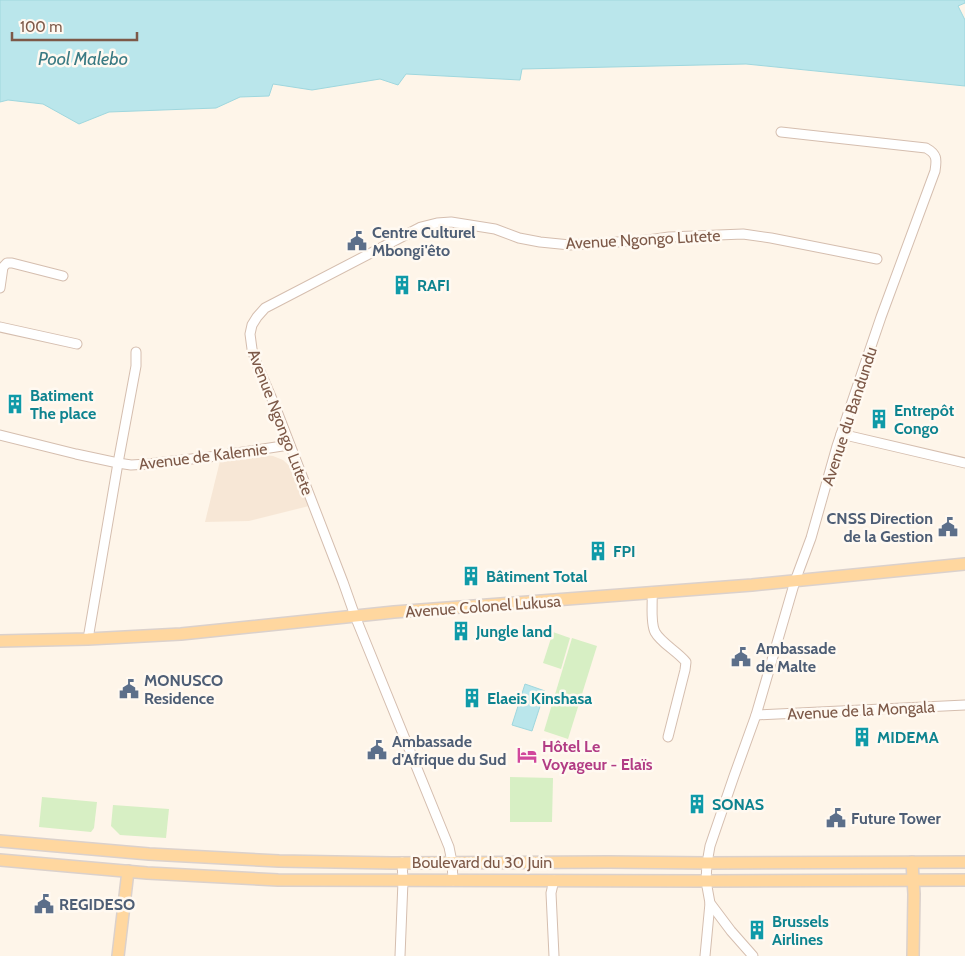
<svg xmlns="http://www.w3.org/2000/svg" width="965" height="956" font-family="Cabin,sans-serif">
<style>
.residential{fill:#f7e7d6}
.green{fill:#d7efc4}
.water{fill:#bae6eb;stroke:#9fd7de}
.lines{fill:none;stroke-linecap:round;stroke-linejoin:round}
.minor-casing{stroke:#d5beaf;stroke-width:11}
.major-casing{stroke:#dbd1cc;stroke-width:14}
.minor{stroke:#fff;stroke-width:9}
.major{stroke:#ffd79f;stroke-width:11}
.labels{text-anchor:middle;stroke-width:5;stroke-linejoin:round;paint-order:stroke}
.service-label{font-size:16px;font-weight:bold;fill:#4e5e75;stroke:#fff9f1;text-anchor:start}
.street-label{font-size:16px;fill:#7d5948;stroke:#fff9f1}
.culture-label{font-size:16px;font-weight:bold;fill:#0d838f;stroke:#fff9f1;text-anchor:start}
.hotel-label{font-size:16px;font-weight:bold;fill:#b23c85;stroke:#fff9f1;text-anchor:start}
.water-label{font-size:18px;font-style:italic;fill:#3a7a83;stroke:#fff9f1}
</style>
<rect width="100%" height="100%" fill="#fef5e9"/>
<path class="residential" d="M 264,455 L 273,456 L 283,460 L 294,470 L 309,506 L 249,521 L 205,522 L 220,461 Z"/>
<g class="green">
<path d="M 553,632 L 570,638 L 561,669 L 543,663 Z"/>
<path d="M 572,638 L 597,646 L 568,739 L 544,731 Z"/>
<path d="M 510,777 L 553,778 L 552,822 L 510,822 Z"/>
<path d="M 42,797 L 97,802 L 94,828 L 91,832 L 39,827 Z"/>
<path d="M 113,805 L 169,809 L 166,838 L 120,835 L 111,826 Z"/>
</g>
<g class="water">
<path d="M 0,0 L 965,0 L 965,3 L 958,6 L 965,20 L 965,86 L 746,64 L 522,69 L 520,80 L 406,74 L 398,85 L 380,79 L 312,90 L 273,84 L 269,96 L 240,97 L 216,108 L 109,112 L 79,124 L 43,104 L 8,100 L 0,102 Z"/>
<path d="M 525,684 L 545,691 L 532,731 L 512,725 Z"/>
</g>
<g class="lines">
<defs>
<g id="minor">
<path d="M 0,288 L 3,267 L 7,263 L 12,263 L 63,276"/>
<path d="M 0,327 L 77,344"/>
<path d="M 841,434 L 965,463"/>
<path d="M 0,435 L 76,454 L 118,463 L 131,465 L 148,464 L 217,456 L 289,445"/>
<path d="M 652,592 C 653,603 650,622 655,632 C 661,643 677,651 686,662 L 685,670 L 668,737"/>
<path d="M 88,639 L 118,463 L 136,366 L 136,352"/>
<path d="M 756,715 L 965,705"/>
<path d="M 453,881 L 452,862 L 449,847 L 355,616 L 343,582 L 275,406 L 256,362 L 252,349 L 250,334 L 252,325 L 257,317 L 265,308 L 421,227 L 437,223 L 451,222 L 495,229 L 519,238 L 540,242 L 570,245 L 648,240 L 669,237 L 743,234 L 771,238 L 877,259"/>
<path d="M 400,956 L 403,881 L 402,862"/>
<path d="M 554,956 L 551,893 L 554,880"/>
<path d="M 705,956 L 710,903"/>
<path d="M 753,956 L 731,931 L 710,903 L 706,881 L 707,863 L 710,846 L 734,776 L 756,715 L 795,581 L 811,538 L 837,446 L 881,317 L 935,171 C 937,159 937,154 926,148 L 781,132"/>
</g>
<g id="major">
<path d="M 0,641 L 88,639 L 181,634 L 394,612 L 752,585 L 965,564"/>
<path d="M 0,841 L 149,854 L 279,861 L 392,863 L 609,862 L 707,863 L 965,862"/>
<path d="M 0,860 L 147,873 L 278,880 L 706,881 L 965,880"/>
<path d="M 912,862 L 914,894 L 913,956"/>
<path d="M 118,956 L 128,871"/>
</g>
</defs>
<use href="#minor" class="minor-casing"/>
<use href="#major" class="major-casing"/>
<use href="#minor" class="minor"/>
<use href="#major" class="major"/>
</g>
<defs>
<symbol id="civic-bare" viewBox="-9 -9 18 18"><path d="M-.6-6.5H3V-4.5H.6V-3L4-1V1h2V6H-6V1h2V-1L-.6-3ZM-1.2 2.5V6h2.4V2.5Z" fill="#5c6f8a" stroke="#fff9f1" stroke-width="2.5" paint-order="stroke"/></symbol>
<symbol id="building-bare" viewBox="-9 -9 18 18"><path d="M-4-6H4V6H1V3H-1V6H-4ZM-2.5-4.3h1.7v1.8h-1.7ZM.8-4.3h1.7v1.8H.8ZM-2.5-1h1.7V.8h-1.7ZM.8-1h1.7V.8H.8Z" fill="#0f9aa8" stroke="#fff9f1" stroke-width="2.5" paint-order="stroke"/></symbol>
<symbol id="hotel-bare" viewBox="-9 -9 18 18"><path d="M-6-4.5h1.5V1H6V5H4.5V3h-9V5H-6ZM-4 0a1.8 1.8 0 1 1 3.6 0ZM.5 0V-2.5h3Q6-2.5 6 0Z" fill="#d1479c" stroke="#fff9f1" stroke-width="2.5" paint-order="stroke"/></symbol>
</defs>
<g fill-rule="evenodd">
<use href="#civic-bare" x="343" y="227" width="28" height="28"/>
<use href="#building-bare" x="388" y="271" width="28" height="28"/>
<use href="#building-bare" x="1" y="390" width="28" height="28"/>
<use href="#building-bare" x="865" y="405" width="28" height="28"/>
<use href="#civic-bare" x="934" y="513" width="28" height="28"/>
<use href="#building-bare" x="584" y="537" width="28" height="28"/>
<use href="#building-bare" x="457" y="562" width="28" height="28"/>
<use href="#building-bare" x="447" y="617" width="28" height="28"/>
<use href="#civic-bare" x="727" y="643" width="28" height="28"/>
<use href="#civic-bare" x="115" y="675" width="28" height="28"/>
<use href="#building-bare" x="458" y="684" width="28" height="28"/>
<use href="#building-bare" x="848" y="723" width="28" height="28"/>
<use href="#civic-bare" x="363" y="736" width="28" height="28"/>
<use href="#hotel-bare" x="513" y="741" width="28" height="28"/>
<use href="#building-bare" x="683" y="790" width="28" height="28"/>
<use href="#civic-bare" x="822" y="804" width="28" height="28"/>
<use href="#civic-bare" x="30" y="890" width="28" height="28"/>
<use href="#building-bare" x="743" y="916" width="28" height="28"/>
</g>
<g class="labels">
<g class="service-label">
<text x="372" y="238">Centre Culturel<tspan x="372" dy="18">Mbongi'êto</tspan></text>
<text x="933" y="524" text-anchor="end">CNSS Direction<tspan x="933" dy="18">de la Gestion</tspan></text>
<text x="756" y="654">Ambassade<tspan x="756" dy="18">de Malte</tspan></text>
<text x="144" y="686">MONUSCO<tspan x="144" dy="18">Residence</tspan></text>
<text x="392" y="747">Ambassade<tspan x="392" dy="18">d'Afrique du Sud</tspan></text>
<text x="851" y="824">Future Tower</text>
<text x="59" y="910">REGIDESO</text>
</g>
<g class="street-label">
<text transform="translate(643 239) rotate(-3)" y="6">Avenue Ngongo Lutete</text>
<text transform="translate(849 416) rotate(-72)" y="6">Avenue du Bandundu</text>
<text transform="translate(281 422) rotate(69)" y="6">Avenue Ngongo Lutete</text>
<text transform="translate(203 456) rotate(-7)" y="6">Avenue de Kalemie</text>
<text transform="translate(483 606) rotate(-4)" y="6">Avenue Colonel Lukusa</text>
<text transform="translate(861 710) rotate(-3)" y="6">Avenue de la Mongala</text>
<text x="482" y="868">Boulevard du 30 Juin</text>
</g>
<g class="culture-label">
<text x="417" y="291">RAFI</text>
<text x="30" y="401">Batiment<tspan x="30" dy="18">The place</tspan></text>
<text x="894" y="416">Entrepôt<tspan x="894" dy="18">Congo</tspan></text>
<text x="613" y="557">FPI</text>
<text x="486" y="582">Bâtiment Total</text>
<text x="476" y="637">Jungle land</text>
<text x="487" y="704">Elaeis Kinshasa</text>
<text x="877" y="743">MIDEMA</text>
<text x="712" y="810">SONAS</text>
<text x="772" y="927">Brussels<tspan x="772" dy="18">Airlines</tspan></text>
</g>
<g class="hotel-label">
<text x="542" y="752">Hôtel Le<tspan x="542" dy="18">Voyageur - Elaïs</tspan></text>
</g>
<g class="water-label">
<text x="83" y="65">Pool Malebo</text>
</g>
</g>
<path d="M12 32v8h125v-8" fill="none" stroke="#7d5948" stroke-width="2.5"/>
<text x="20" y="32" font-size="15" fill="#7d5948" stroke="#fff9f1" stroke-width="4" paint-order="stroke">100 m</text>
</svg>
